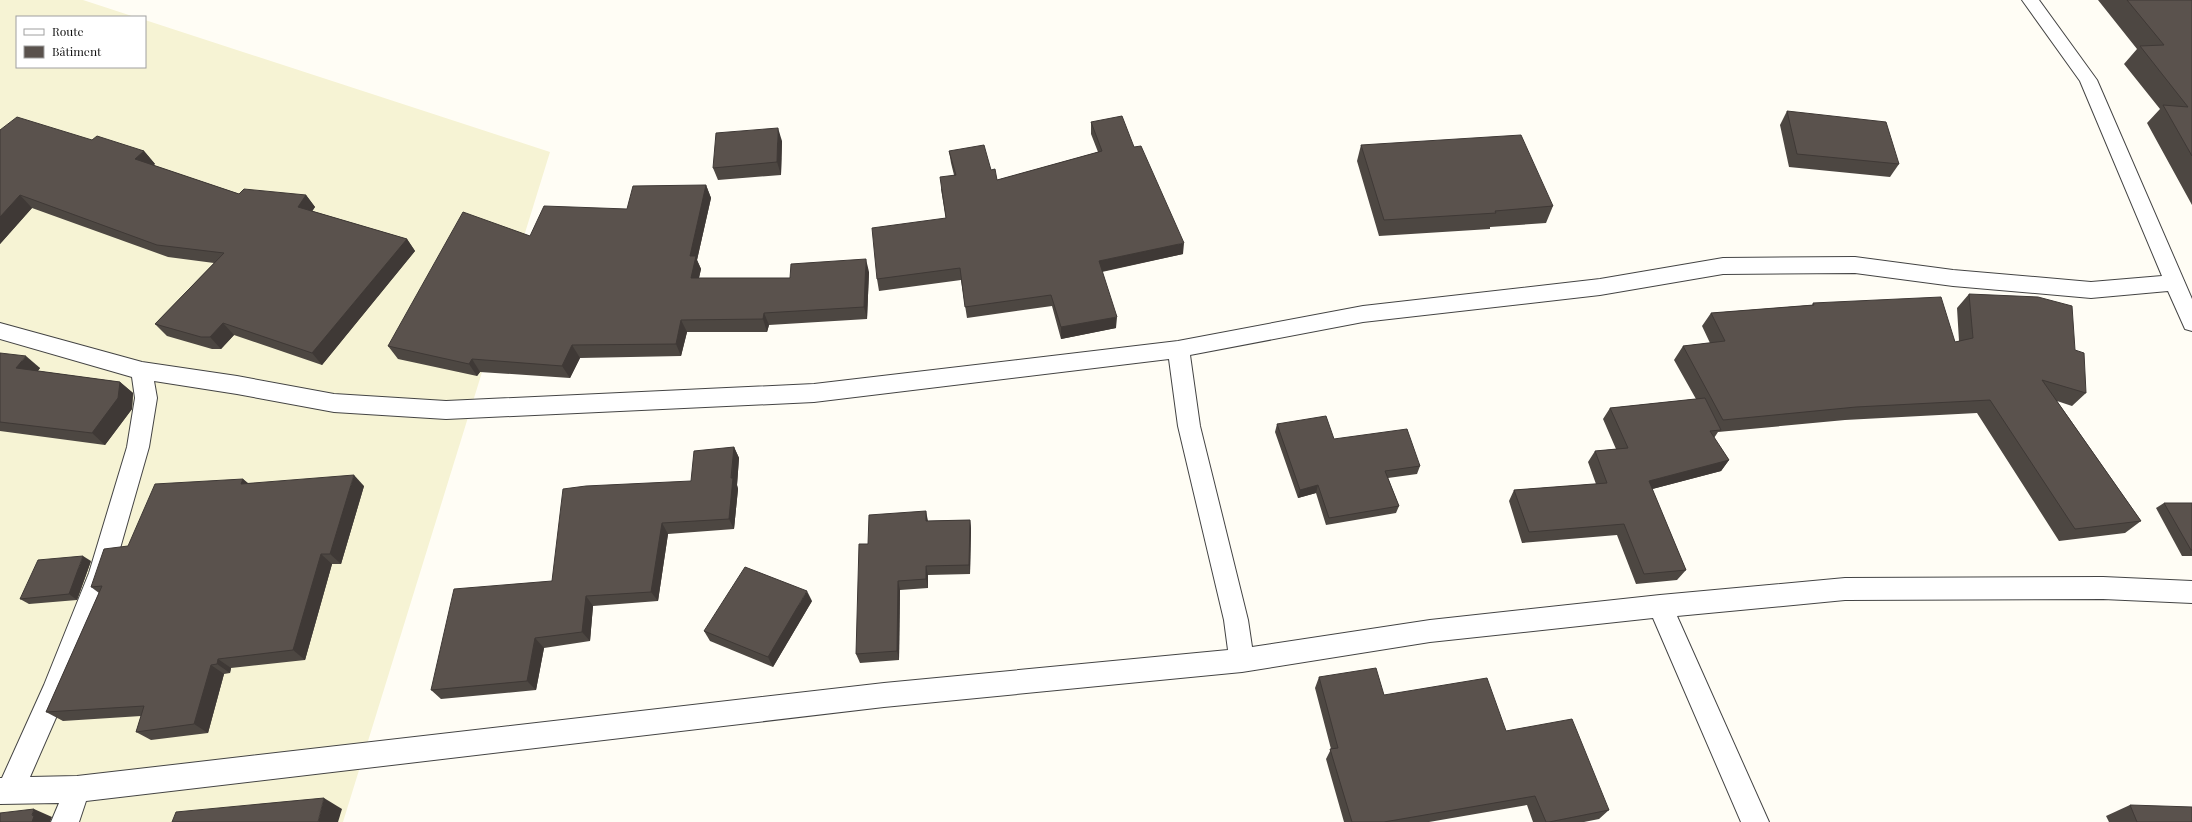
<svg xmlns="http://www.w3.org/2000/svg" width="2192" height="822" font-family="'Playfair Display',serif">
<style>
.farmland{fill:#f6f3d4}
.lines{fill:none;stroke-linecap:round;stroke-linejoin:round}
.street-casing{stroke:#444;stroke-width:2}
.street{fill:#fff;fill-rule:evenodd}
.wall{fill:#4d4742}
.shaded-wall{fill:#3f3936}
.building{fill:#5a524d;stroke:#3f3936}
</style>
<rect width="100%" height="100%" fill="#fffdf5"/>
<path class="farmland" d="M 0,0 L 83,0 L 135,17 L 17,17 L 17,67 L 145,67 L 145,20 L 550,152 L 343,822 L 0,822 Z"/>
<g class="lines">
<defs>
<path id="street" d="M 2022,0 L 2039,0 L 2097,80 L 2192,299 L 2192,331 L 2185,329 L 2168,291 L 2091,298 L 1953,286 L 1855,273 L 1723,274 L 1600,295 L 1363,322 L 1190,355 L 1200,426 L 1248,620 L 1252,647 L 1430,620 L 1660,595 L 1845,578 L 2103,577 L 2192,581 L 2192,603 L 2103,599 L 1845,600 L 1677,616 L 1769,822 L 1741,822 L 1653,618 L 1430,642 L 1242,672 L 884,707 L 86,801 L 79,822 L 51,822 L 59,803 L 0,804 L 0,778 L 2,778 L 44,685 L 89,573 L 127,447 L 135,398 L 132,377 L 0,339 L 0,323 L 142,362 L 237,376 L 334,394 L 446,401 L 814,384 L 1178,341 L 1363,306 L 1600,279 L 1723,258 L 1855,257 L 1953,270 L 2091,282 L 2162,276 L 2080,81 ZM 1169,359 L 1178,426 L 1224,620 L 1228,650 L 884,683 L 77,776 L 30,777 L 69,688 L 113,573 L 149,447 L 157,398 L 154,381 L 237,394 L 334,412 L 446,419 L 814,402 Z"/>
</defs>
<use href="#street" class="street-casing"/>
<use href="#street" class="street"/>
</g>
<g class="wall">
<path d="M 2098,0 L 2192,0 L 2192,205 L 2147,123 L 2160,109 L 2124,64 L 2137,49 Z"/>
<path d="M 1787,111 L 1899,164 L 1890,177 L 1789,167 L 1780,125 Z"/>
<path d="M 1091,122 L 1134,147 L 1183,254 L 1102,272 L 1116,328 L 1061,339 L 1052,306 L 967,318 L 961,280 L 879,291 L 877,279 L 946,218 L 941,189 L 954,175 L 951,163 L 949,151 L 991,170 L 997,180 L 1098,152 L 1091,134 Z"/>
<path d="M 0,130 L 92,140 L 144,151 L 155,164 L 153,165 L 239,194 L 306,195 L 315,207 L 312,211 L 407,239 L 415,251 L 322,365 L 234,335 L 221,349 L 212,349 L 167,336 L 155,324 L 214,263 L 168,257 L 32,208 L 0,244 Z"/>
<path d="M 782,141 L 781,175 L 718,180 L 713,168 Z"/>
<path d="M 1361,145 L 1553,206 L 1546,223 L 1490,227 L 1490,229 L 1379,236 L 1357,161 Z"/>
<path d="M 706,185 L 711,198 L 697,260 L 701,269 L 699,278 L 790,278 L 869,272 L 867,319 L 769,325 L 767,332 L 687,332 L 681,356 L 580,358 L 570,378 L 480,372 L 477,376 L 398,359 L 388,346 L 530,236 L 627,209 Z"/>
<path d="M 1969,294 L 2075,350 L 2086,393 L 2072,406 L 2057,401 L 2141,521 L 2125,533 L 2059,541 L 1977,413 L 1845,420 L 1718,432 L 1714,438 L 1729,460 L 1721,471 L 1652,489 L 1686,570 L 1677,580 L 1636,584 L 1617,535 L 1522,543 L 1509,501 L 1514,490 L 1596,484 L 1588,462 L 1595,451 L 1616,449 L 1603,419 L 1610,408 L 1696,399 L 1674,360 L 1683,346 L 1710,343 L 1702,326 L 1711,313 L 1812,305 L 1813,303 L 1955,342 L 1959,341 L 1957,308 Z"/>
<path d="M 0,353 L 40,368 L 38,371 L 120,382 L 133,393 L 132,409 L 105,445 L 0,431 Z"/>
<path d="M 1277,424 L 1420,466 L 1417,474 L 1388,478 L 1399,506 L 1396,513 L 1326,525 L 1316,493 L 1298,498 L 1275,432 Z"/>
<path d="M 734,447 L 739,458 L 737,485 L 738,489 L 734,529 L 668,534 L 658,601 L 593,606 L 590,641 L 544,648 L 536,690 L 441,699 L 431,690 L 552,581 L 691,481 Z"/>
<path d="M 243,479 L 248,483 L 364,486 L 341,564 L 332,564 L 305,660 L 231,668 L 230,673 L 224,674 L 208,733 L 151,740 L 136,732 L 141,716 L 63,721 L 46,712 L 99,593 L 91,587 L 128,546 Z"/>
<path d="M 2164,503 L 2192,503 L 2192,556 L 2182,556 L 2156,508 Z"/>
<path d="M 970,520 L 971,529 L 970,574 L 928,575 L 928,588 L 900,590 L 899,660 L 860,663 L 856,654 L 868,544 L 928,521 Z"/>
<path d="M 91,561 L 77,600 L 29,604 L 20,599 Z"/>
<path d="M 812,601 L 773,667 L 710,641 L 704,631 Z"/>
<path d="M 1319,677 L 1384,695 L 1506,731 L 1609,810 L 1599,819 L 1584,822 L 1533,822 L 1527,805 L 1429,822 L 1344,822 L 1326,759 L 1331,749 L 1315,688 Z"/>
<path d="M 2130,805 L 2192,822 L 2109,822 L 2106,816 Z"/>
</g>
<g class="shaded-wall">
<path d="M 778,128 L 782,141 L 781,175 L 777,162 Z"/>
<path d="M 144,151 L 155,164 L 146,172 L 135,159 Z"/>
<path d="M 706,185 L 711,198 L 697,260 L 701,269 L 696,290 L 691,278 L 690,256 Z"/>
<path d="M 20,195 L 32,208 L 0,244 L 0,217 Z"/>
<path d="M 306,195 L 315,207 L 307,219 L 298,207 Z"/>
<path d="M 407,239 L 415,251 L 322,365 L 312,353 Z"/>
<path d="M 1184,243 L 1183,254 L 1099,272 L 1099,261 Z"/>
<path d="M 866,259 L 869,272 L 867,319 L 864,307 Z"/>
<path d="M 764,313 L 769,325 L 767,332 L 763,319 Z"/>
<path d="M 1117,317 L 1116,328 L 1061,339 L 1061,327 Z"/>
<path d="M 681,320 L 687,332 L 681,356 L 676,344 Z"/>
<path d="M 223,323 L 234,335 L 221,349 L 210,337 Z"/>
<path d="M 572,345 L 580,358 L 570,378 L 562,366 Z"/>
<path d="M 26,356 L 40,368 L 30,380 L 16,368 Z"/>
<path d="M 472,359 L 480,372 L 477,376 L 469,364 Z"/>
<path d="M 120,382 L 133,393 L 132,409 L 105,445 L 92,433 Z"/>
<path d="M 734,447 L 739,458 L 737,485 L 738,489 L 734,529 L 729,519 Z"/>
<path d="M 1729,460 L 1721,471 L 1641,492 L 1649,481 Z"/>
<path d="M 354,475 L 364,486 L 341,564 L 330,554 Z"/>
<path d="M 243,479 L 255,490 L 241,484 Z"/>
<path d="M 1318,485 L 1316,493 L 1298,498 L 1300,490 Z"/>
<path d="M 926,511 L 928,521 L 928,531 L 926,521 Z"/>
<path d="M 970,520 L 971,529 L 970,574 L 969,565 Z"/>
<path d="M 662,523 L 668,534 L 658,601 L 651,592 Z"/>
<path d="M 321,554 L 332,564 L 305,660 L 293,650 Z"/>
<path d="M 83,556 L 91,561 L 77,600 L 69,594 Z"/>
<path d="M 926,566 L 928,575 L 928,588 L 926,579 Z"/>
<path d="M 898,581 L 900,590 L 899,660 L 897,651 Z"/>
<path d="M 807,591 L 812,601 L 773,667 L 768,657 Z"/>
<path d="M 586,596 L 593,606 L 590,641 L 582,632 Z"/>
<path d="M 535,638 L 544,648 L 536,690 L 527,681 Z"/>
<path d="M 218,659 L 231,668 L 230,673 L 217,664 Z"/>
<path d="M 211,665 L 224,674 L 208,733 L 194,724 Z"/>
<path d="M 324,798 L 342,809 L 338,822 L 318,822 Z"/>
<path d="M 34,809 L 52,817 L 50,822 L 32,822 L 32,815 Z"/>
</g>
<g class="building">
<path d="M 2127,0 L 2192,0 L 2192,156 L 2163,105 L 2188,107 L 2140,46 L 2164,45 Z"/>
<path d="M 1787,111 L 1886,122 L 1899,164 L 1797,154 Z"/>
<path d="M 1122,116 L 1134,147 L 1141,146 L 1184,243 L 1099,261 L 1117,317 L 1061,327 L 1051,295 L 965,307 L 960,268 L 877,279 L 872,228 L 946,218 L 940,177 L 956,175 L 949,151 L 984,145 L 991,170 L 995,169 L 997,180 L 1102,151 L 1091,122 Z"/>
<path d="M 17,117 L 92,140 L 97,136 L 144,151 L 135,159 L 239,194 L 244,189 L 306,195 L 298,207 L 407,239 L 312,353 L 223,323 L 210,337 L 201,337 L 155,324 L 224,253 L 157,245 L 20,195 L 0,217 L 0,130 Z"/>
<path d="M 778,128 L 777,162 L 713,168 L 716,133 Z"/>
<path d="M 1521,135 L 1553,206 L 1495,211 L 1496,213 L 1384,220 L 1361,145 Z"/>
<path d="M 706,185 L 690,256 L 696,256 L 691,278 L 790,278 L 791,264 L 866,259 L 864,307 L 764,313 L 763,319 L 681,320 L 676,344 L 572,345 L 562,366 L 472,359 L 469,364 L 388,346 L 463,212 L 530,236 L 544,206 L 627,209 L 633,186 Z"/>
<path d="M 1969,294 L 2038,297 L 2072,306 L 2075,350 L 2084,353 L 2086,393 L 2042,380 L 2141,521 L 2075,529 L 1990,400 L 1856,407 L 1723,420 L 1683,346 L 1725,341 L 1711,313 L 1814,305 L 1813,303 L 1941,297 L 1955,342 L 1973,338 Z"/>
<path d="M 0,353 L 26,356 L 16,368 L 120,382 L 118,398 L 92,433 L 0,422 Z"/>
<path d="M 1705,398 L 1721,430 L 1710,431 L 1729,460 L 1649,481 L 1686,570 L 1644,574 L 1624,524 L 1529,532 L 1514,490 L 1607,483 L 1595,451 L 1628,448 L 1610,408 Z"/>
<path d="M 1326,416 L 1334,439 L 1407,429 L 1420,466 L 1385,471 L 1399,506 L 1329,518 L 1318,485 L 1300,490 L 1277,424 Z"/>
<path d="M 734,447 L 731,478 L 733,478 L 729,519 L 662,523 L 651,592 L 586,596 L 582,632 L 535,638 L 527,681 L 431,690 L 454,589 L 552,581 L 563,489 L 586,486 L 691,481 L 694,451 Z"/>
<path d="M 354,475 L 330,554 L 321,554 L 293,650 L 218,659 L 217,664 L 211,665 L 194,724 L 136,732 L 144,706 L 46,712 L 102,586 L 91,587 L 104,549 L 128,546 L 155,484 L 243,479 L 241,484 Z"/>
<path d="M 2164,503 L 2192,503 L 2192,550 L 2191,550 Z"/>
<path d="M 926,511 L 926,521 L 970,520 L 969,565 L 926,566 L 926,579 L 898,581 L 897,651 L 856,654 L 859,544 L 868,544 L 869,515 Z"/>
<path d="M 83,556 L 69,594 L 20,599 L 38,560 Z"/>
<path d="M 745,567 L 807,591 L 768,657 L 704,631 Z"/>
<path d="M 1376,668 L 1384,695 L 1487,678 L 1506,731 L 1572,719 L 1609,810 L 1549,822 L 1546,822 L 1535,796 L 1384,822 L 1352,822 L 1330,749 L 1338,748 L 1319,677 Z"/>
<path d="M 324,798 L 318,822 L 172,822 L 176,812 Z"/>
<path d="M 2130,805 L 2192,807 L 2192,822 L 2137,822 Z"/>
<path d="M 34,809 L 32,815 L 34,816 L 32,822 L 0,822 L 0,813 Z"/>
</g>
<rect x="16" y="16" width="130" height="52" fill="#ffffff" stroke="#a0a0a0"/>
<rect x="24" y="29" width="20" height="6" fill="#ffffff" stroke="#a0a0a0"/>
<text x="52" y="36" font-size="12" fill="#111111">Route</text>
<rect x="24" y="46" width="20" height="12" fill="#5a524d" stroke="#a0a0a0"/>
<text x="52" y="56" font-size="12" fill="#111111">Bâtiment</text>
</svg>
